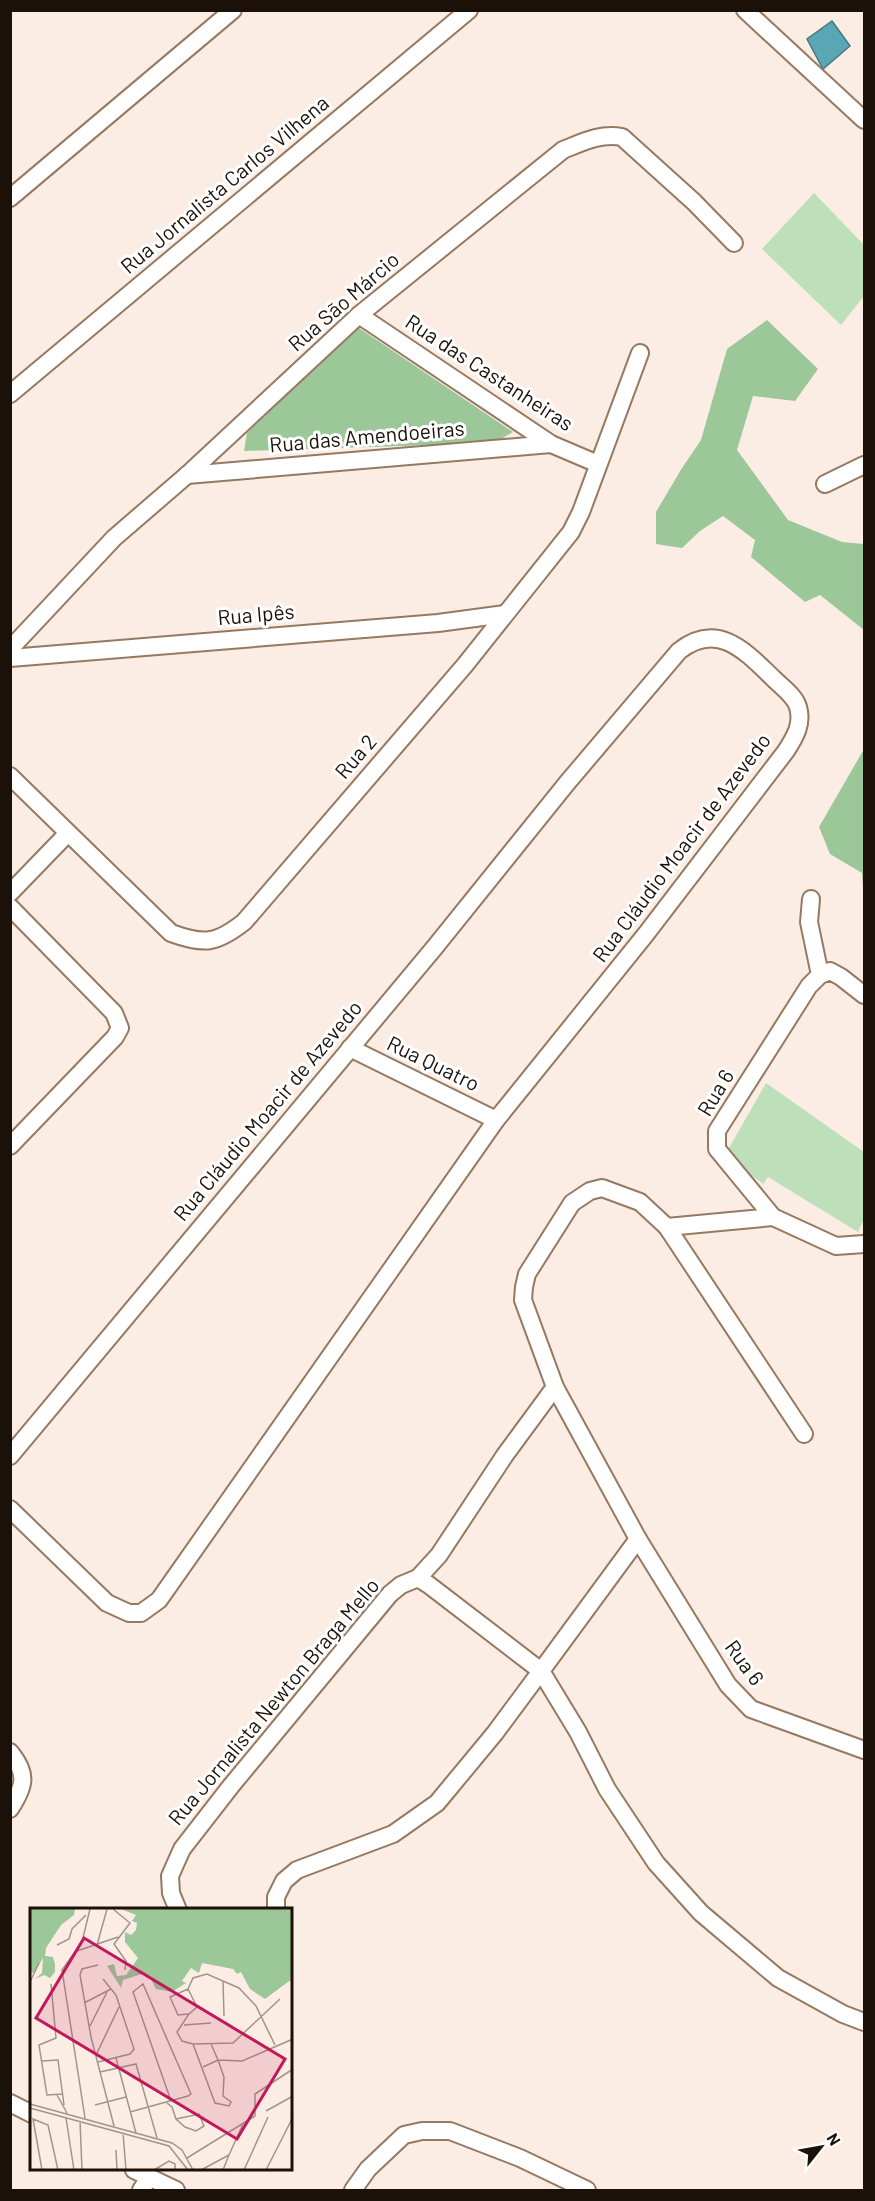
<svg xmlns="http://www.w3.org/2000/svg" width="875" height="2201" font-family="Barlow,sans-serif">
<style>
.green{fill:#bde0ba}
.forest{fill:#9bc799}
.water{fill:#59a6b4;stroke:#467980;stroke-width:1.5}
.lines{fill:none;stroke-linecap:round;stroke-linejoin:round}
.minor-casing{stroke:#967961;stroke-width:20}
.minor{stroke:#fff;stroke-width:16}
.labels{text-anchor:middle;stroke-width:6;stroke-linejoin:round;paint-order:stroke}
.street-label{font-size:21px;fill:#1b1108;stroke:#fff}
.inset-road{fill:none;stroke:#a1958b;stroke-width:1.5}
.view{fill:#c2185b;fill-opacity:0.15;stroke:#c2185b;stroke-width:3}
.inset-edge{fill:none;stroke:#1b1108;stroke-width:3}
</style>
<rect width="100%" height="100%" fill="#fbede3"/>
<g class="green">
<path d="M 814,193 L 864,245 L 864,296 L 841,325 L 762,249 Z"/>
<path d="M 766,1083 L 864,1152 L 864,1219 L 858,1232 L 768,1177 L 763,1184 L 725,1155 Z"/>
</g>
<g class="forest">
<path d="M 767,320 L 818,369 L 795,401 L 753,396 L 737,450 L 788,520 L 842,542 L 864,544 L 864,630 L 820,595 L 805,602 L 751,557 L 755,540 L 723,516 L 700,531 L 682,548 L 656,544 L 656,512 L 682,468 L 701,440 L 727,349 Z"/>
<path d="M 359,328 L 513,432 L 494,443 L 244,451 L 247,433 L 343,339 Z"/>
<path d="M 864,749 L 864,904 L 862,873 L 830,854 L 819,827 Z"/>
</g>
<path class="water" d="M 832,21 L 850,46 L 823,69 L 807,39 Z"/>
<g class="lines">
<defs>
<g id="minor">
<path d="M 745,10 L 864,120"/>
<path d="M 10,198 L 233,10"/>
<path d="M 359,315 L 551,444 L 598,464"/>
<path d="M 10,394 L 469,10"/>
<path d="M 187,475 L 551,444"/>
<path d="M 825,484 L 864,465"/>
<path d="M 10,649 L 114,538 L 187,475 L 359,315 L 563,150 C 583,142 600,133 622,137 L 694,202 L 734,243"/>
<path d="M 10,658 L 438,623 L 505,614"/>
<path d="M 10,776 L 171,933 C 204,945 216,944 244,922 L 465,665 L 571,532 L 581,512 L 640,353"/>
<path d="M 10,893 L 68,833"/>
<path d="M 811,899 L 809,922 L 820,975"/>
<path d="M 10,907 L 114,1013 L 120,1028 L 115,1037 L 10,1146"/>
<path d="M 864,995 L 841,977 L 830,971 L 820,975 L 809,986 L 717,1131 L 717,1149 L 773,1217 L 667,1227 L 640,1202 L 602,1188 L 590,1191 L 572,1203 L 527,1274 L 524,1287 L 523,1300 L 555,1387 L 638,1539 L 728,1685 L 751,1709 L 864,1750"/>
<path d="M 350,1048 L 496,1120"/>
<path d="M 773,1217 L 836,1246 L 864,1244"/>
<path d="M 667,1227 L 804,1434"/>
<path d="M 10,1456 L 435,947 L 567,783 L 679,651 C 718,620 746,652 774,679 C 782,687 795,696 798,707 C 803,724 795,737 786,751 L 646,934 L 496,1120 L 159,1600 L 141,1613 L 129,1613 L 107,1603 L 10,1509"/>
<path d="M 638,1539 L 541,1671 L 578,1732 L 607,1789 L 656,1863 L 701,1913 L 778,1978 L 843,2014 L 864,2022"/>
<path d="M 418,1578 L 439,1555 L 505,1455 L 555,1387"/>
<path d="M 10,1752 C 28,1774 25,1786 10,1809"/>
<path d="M 178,1910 L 171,1893 L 170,1876 L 182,1849 L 231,1786 L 390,1594 L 401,1585 L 418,1578 L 429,1585 L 541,1671 L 495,1733 L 437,1803 L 393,1834 L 297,1870 L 284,1881 L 276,1897 L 276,1910"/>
<path d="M 10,2103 L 32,2114"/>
<path d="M 134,2170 L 176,2190"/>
<path d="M 141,2190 L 149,2178"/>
<path d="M 353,2190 L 368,2169 L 404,2135 L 422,2131 L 450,2131 L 520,2158 L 587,2190"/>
</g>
</defs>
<use href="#minor" class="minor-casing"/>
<use href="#minor" class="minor"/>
</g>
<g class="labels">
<g class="street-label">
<text transform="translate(225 185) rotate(-40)" y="7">Rua Jornalista Carlos Vilhena</text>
<text transform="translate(344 302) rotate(-41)" y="7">Rua São Márcio</text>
<text transform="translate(489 373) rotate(33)" y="7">Rua das Castanheiras</text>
<text transform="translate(367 437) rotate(-5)" y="7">Rua das Amendoeiras</text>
<text transform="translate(256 615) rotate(-5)" y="7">Rua Ipês</text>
<text transform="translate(356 757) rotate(-49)" y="7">Rua 2</text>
<text transform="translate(682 848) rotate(-53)" y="7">Rua Cláudio Moacir de Azevedo</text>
<text transform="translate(433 1064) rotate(26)" y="7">Rua Quatro</text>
<text transform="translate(716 1093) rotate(-59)" y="7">Rua 6</text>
<text transform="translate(268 1111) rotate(-50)" y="7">Rua Cláudio Moacir de Azevedo</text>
<text transform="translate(744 1663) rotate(54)" y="7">Rua 6</text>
<text transform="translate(274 1702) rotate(-50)" y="7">Rua Jornalista Newton Braga Mello</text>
</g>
</g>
<g transform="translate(30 1908)">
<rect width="262" height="262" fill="#fbede3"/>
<path d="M 0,1 L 45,1 L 44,7 L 31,17 L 16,40 L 15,48 L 23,49 L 25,56 L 25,64 L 20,70 L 14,67 L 5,71 L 12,65 L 13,50 L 4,65 L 0,64 ZM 91,1 L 262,1 L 262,71 L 235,91 L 220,81 L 211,64 L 207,66 L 203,61 L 172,55 L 169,65 L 161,60 L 152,73 L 156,75 L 142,84 L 126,81 L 120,69 L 112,66 L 93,72 L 91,80 L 77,58 L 84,56 L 87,68 L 96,67 L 108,50 L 95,34 L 95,24 L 101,27 L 106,22 L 107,15 L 102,13 L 106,7 Z" fill="#9bc799"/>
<path class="inset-road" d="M 83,1 L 100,15 L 84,36 L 96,53 L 95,62M 27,37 L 39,31 L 42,21 L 56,7M 67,37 L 77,1M 47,43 L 88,29M 68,57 L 52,61 L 50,67 L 61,129 L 84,218M 193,73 L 194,108M 0,74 L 9,55M 21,76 L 26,130 L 9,137 L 17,187 L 33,186M 158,81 L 140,89 L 148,107 L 159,106 L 147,124 L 152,133 L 163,136 L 203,135 L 250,91M 54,95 L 81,81M 159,106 L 167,99 L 158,81 L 163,70 L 177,66 L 209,80 L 226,98 L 245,137M 154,117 L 181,115M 60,118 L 77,84M 163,136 L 185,195 L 199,198 L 201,194 L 193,188 L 194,169 L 188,152 L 173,159M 181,136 L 188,152 L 212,153 L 263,131M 67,145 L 89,99M 86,150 L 106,225M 12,153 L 28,152 L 34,197M 68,154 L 100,146 L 104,141 L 86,87 L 73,71M 70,164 L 106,156 L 127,230M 27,187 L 37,205M 137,195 L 142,199 L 146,211 L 155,219 L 166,223 L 174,218 L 169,206 L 146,211M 0,196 L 142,235 L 152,242 L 163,262M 65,197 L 96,189M 0,200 L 139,238 L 158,262M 236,203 L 263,188M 100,204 L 158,188 L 161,186 L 113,76 L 103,84 L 141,193M 36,210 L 44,262M 55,210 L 32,62 L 52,34 L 60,1M 50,213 L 52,262M 93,225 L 96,262M 86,242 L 87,262M 199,247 L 213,216M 157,250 L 225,208 L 225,186 L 263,161M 12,262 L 3,211 L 18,217 L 28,262M 124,262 L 139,253 L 145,256 L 145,262M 171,262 L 199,247 L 193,262M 214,262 L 238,209M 236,262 L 263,209"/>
<path class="view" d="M 54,30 L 255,151 L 207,231 L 6,110 Z"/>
<rect width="262" height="262" class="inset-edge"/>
</g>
<rect width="875" height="2201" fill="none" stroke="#1b1108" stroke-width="24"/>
<g transform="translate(821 2147) rotate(59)" stroke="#ffffff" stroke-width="4.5" paint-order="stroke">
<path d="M0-4.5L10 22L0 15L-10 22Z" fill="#1b1108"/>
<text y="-9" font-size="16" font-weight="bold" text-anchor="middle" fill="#1b1108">N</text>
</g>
</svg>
